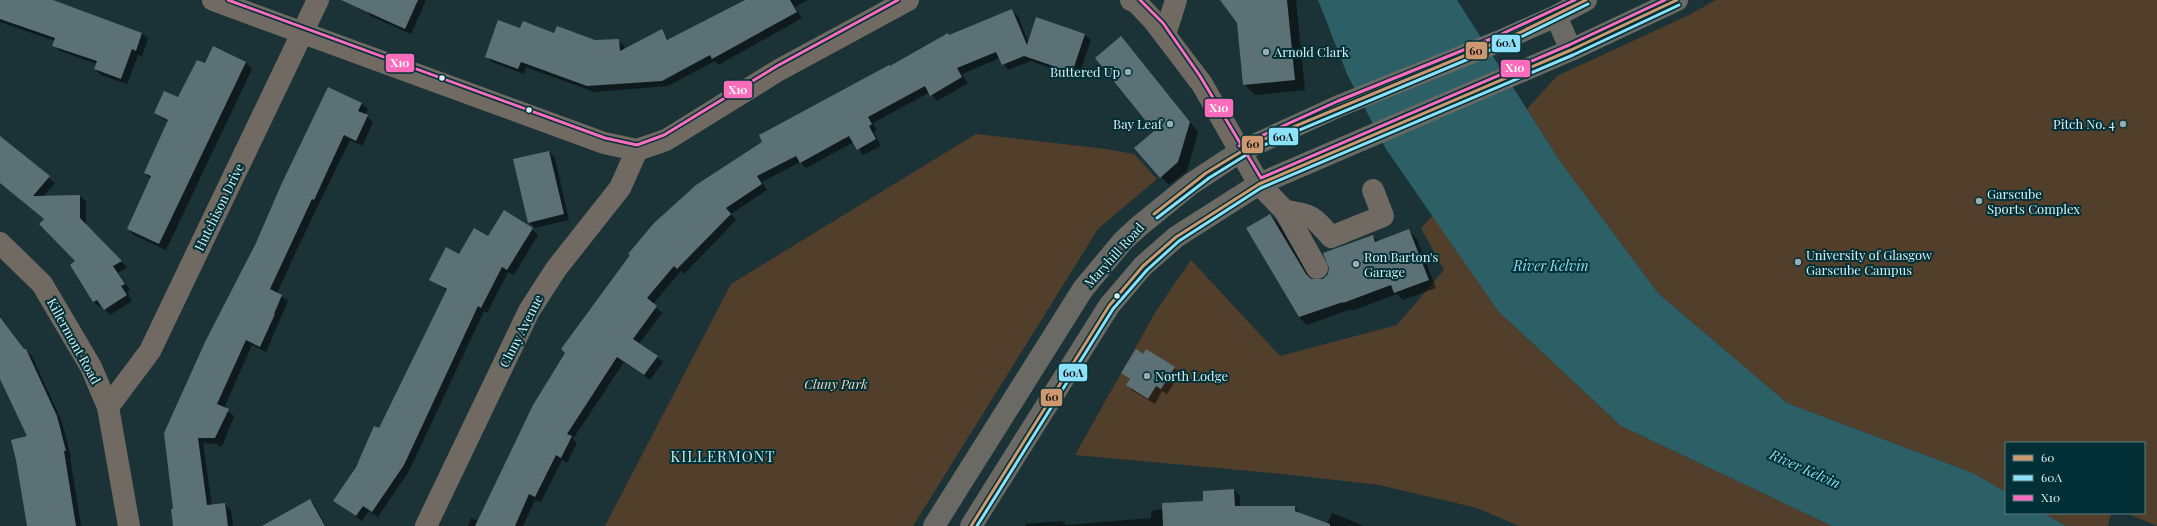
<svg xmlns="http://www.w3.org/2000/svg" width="2157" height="526" font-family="'Playfair Display',serif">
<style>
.green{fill:#513f2c}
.water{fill:#2d5f67}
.shadow{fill:#0007}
.building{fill:#5c7175}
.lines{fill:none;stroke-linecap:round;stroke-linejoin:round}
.minor{stroke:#706a63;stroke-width:22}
.major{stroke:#6a6964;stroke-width:22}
.bus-1-casing{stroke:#033036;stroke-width:6}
.bus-2-casing{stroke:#033036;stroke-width:6}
.bus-3-casing{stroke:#033036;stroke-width:6}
.bus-1{stroke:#cd976f;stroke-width:3}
.bus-2{stroke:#8ce1f9;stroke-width:3}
.bus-3{stroke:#fb6dba;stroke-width:3}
.poi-dot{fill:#97adb1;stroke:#033036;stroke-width:1.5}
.bus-dot{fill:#daeff3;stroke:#033036;stroke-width:1.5}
.labels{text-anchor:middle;stroke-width:4;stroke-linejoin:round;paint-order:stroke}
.poi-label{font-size:13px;fill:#daeff3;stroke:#033036;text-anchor:start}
.street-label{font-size:13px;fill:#daeff3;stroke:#033036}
.park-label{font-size:13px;font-style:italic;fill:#fad9bd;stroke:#033036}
.water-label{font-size:14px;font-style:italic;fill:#89e1f1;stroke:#033036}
.quarter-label{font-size:15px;letter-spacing:1px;fill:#bde9f1;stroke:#033036}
.line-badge{stroke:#033036;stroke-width:1.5}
.badge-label{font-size:11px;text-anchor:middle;font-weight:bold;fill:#fff}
.pale-badge-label{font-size:11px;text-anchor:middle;font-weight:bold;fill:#111}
</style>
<rect width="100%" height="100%" fill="#1b3236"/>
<g class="green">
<path d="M 1716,0 L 2157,0 L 2157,526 L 2126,513 L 2144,513 L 2144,443 L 2006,443 L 2006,492 L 1973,473 L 1787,403 L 1658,293 L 1562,164 L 1527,109 L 1557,76 L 1689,15 Z"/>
<path d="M 976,134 L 1106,149 L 1134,154 L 1157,179 L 1098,229 L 913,526 L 605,526 L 731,284 Z"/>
<path d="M 1433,215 L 1498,311 L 1621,426 L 1832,526 L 1519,526 L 1477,508 L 1379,485 L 1282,474 L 1075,455 L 1156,311 L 1191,260 L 1280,356 L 1397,325 L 1444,270 L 1421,228 Z"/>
<path d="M 2043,513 L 2111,513 L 2108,526 L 2066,526 Z"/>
</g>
<path class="water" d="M 1318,0 L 1457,0 L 1562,164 L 1658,293 L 1787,403 L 1973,473 L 2006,492 L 2006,513 L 2043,513 L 2066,526 L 1832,526 L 1621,426 L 1498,311 L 1386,149 L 1347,74 Z"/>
<g class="shadow">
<path d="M 0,0 L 49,0 L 142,33 L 148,39 L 142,56 L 138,55 L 127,84 L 101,75 L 95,69 L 97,64 L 60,51 L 54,45 L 55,41 L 0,22 Z"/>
<path d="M 370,0 L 426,0 L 411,34 L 371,16 L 365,10 Z"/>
<path d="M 746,0 L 808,0 L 795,7 L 802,18 L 718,65 L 715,61 L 668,86 L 594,92 L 526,67 L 524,74 L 492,62 L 486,56 L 520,30 L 594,41 L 618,40 L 624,46 L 625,50 L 661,31 L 669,40 Z"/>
<path d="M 1221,0 L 1296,0 L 1305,90 L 1255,95 L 1244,84 L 1238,23 Z"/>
<path d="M 1012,10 L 1018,16 L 1028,42 L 1085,35 L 1091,40 L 1078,78 L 1031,61 L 1008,70 L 1000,58 L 962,74 L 968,83 L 937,101 L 930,92 L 873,123 L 877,130 L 874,132 L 881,146 L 863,155 L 854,142 L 806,168 L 800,162 L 762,182 L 767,190 L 731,214 L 736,220 L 684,274 L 681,271 L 653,304 L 662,313 L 639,344 L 663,362 L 650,380 L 624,362 L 573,439 L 577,443 L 567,463 L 562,460 L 541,502 L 535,500 L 523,526 L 468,526 L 471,518 L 478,521 L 631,255 L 890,67 L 950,36 Z"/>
<path d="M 1121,38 L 1198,132 L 1187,171 L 1169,185 L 1161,177 L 1156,131 Z"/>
<path d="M 213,48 L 246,63 L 252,69 L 166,250 L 134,235 L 128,229 L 151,179 L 145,173 L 168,122 L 155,113 L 179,98 L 205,65 Z"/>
<path d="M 328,88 L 362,104 L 368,109 L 365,115 L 373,122 L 362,146 L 350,140 L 299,245 L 277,293 L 288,301 L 266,352 L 252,345 L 224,408 L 234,416 L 223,444 L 220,447 L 217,444 L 203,443 L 212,506 L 225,504 L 231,510 L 233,526 L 174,526 L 175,509 L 257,244 Z"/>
<path d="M 0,138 L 55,183 L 43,197 L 80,196 L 86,201 L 86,225 L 127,267 L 118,273 L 130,290 L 127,292 L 132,301 L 110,315 L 102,306 L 100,307 L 94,302 L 71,265 L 77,261 L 45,220 L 0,182 Z"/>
<path d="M 549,152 L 555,158 L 569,220 L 535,228 L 529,222 Z"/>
<path d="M 1270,215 L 1278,223 L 1312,280 L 1324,280 L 1331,269 L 1324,254 L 1373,236 L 1379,242 L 1409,231 L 1417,239 L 1436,288 L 1403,300 L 1397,294 L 1352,311 L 1351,309 L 1307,325 L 1299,317 Z"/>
<path d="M 532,229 L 538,235 L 514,275 L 508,272 L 487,313 L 484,311 L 409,471 L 378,517 L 369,511 L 362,521 L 334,501 L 379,429 L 447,291 L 430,279 L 459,255 L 488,238 Z"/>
<path d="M 0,316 L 25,350 L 32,356 L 62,422 L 71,457 L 70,457 L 81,526 L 42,526 L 28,437 L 0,376 Z"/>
<path d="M 1144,355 L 1174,368 L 1180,373 L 1167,394 L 1162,391 L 1155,404 L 1133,391 L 1127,385 L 1130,380 L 1123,373 Z"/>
<path d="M 1234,490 L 1240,496 L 1240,507 L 1295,507 L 1301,514 L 1327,524 L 1332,513 L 1364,526 L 1026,526 L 1025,524 L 1062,521 L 1066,525 L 1151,518 L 1151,511 L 1205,502 Z"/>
<path d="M 310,500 L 315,506 L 326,526 L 275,526 Z"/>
</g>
<g class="building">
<path d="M 0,0 L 53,0 L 142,33 L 136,51 L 132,49 L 121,79 L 94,69 L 97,61 L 52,46 L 55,38 L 0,19 Z"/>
<path d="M 341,0 L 418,0 L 405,29 Z"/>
<path d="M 745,0 L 790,0 L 797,12 L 712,59 L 710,55 L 662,81 L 587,86 L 521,62 L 518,69 L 485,57 L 498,20 L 520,28 L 523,21 L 554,33 L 557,26 L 595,40 L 619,39 L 620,51 L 662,29 L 667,40 Z"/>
<path d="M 1220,0 L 1287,0 L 1295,80 L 1243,85 L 1237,23 Z"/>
<path d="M 1012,9 L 1027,45 L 1036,17 L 1085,34 L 1073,70 L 1065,70 L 1024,56 L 1002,65 L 996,52 L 957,68 L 962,77 L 930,96 L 925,86 L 868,117 L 872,124 L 869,126 L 876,139 L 857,150 L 849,136 L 800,163 L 796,156 L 757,176 L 762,184 L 726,208 L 731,214 L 677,269 L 674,266 L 647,298 L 657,306 L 633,339 L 658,356 L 644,375 L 617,357 L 567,434 L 572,436 L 561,458 L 556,455 L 535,497 L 529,494 L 515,526 L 475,526 L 533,405 L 565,353 L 561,349 L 630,255 L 628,254 L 654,223 L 696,185 L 762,142 L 759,135 L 889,65 L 890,66 L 948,33 L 949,35 Z"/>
<path d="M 1121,36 L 1190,122 L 1178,162 L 1160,178 L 1134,148 L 1154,131 L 1095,58 Z"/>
<path d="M 213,46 L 246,62 L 159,244 L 127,229 L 151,176 L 144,173 L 168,120 L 154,113 L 164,91 L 178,97 L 197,60 L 205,63 Z"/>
<path d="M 328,87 L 362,103 L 358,111 L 368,115 L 356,141 L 344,135 L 314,200 L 312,199 L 270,289 L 282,295 L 274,314 L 275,314 L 260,347 L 246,340 L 217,404 L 229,409 L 215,438 L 198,438 L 207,505 L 225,503 L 228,526 L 173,526 L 171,509 L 173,509 L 164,433 L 206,340 L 256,243 L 281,185 Z"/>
<path d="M 0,136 L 50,176 L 33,196 L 80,195 L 80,218 L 122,261 L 113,266 L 125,284 L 121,286 L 127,295 L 104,310 L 97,300 L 93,302 L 70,265 L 75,261 L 39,224 L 44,219 L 0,183 Z"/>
<path d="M 549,151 L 564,214 L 528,223 L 513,159 Z"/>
<path d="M 504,210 L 533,228 L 507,270 L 502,267 L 481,308 L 478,306 L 404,465 L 372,512 L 363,506 L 356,516 L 333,501 L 356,467 L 374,426 L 379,428 L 447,289 L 429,280 L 446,247 L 459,254 L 474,228 L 488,236 Z"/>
<path d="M 1270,214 L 1306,274 L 1311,279 L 1323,279 L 1328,274 L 1329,268 L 1323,253 L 1373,235 L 1375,242 L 1409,229 L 1429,280 L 1394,293 L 1391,285 L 1343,303 L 1343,302 L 1299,317 L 1246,228 Z"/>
<path d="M 0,317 L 24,349 L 26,349 L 57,416 L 66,451 L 64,451 L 76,526 L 27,526 L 16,460 L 11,440 L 27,436 L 0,379 Z"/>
<path d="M 1136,349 L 1143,354 L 1146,349 L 1175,367 L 1161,389 L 1156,386 L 1148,399 L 1126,385 L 1130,379 L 1121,373 Z"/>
<path d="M 1234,489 L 1235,506 L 1295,506 L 1295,511 L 1330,524 L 1330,526 L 1163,526 L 1162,503 L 1203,501 L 1203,491 Z"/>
<path d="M 310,499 L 325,526 L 262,526 Z"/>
</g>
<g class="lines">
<g class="minor">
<path d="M 213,0 L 604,143 L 637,150 L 666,140 L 779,70 L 908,0"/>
<path d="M 1131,0 L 1137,3 L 1154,21 L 1202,84 L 1259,184 L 1285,211 L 1317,268"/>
<path d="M 1165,35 L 1176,0"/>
<path d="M 1285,211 C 1312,214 1314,217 1331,237 L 1383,216 L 1373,190"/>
<path d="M 0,243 L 42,284 L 91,367 L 108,407 L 129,526"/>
<path d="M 108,407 L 150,351 L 318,0"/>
<path d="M 426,526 L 529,311 L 556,269 L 620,188 L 637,150"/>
</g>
<g class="major">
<path d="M 1556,16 L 1571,50"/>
<path d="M 934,526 L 1083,289 L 1123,241 L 1138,227 L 1191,184 L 1241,151 L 1339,106 L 1500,41 L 1556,16 L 1586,0"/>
<path d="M 971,526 L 1109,306 L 1143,266 L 1176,237 L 1259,184 L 1571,50 L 1677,0"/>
</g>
<defs>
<g id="bus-1">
<path d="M 1154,214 L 1206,173 L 1257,142 L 1519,33 L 1586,0"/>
<path d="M 971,526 L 1109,306 L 1143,266 L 1176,237 L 1259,184 L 1571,50 L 1677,0"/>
</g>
<g id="bus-2">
<path d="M 1157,218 L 1209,178 L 1259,147 L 1521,37 L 1588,4"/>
<path d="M 977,526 L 1113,309 L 1147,270 L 1179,241 L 1261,188 L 1573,55 L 1679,5"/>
</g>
<g id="bus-3">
<path d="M 228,0 L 605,138 L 637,145 L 664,135 L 777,66 L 898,0"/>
<path d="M 1140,0 L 1163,23 L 1200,76 L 1261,178 L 1569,45 L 1665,0"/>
<path d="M 1239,146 L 1338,101 L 1493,38 L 1575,0"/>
</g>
</defs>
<use href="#bus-1" class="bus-1-casing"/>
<use href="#bus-2" class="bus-2-casing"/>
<use href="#bus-3" class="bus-3-casing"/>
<use href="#bus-1" class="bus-1"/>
<use href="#bus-2" class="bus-2"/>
<use href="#bus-3" class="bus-3"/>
</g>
<g class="poi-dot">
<circle cx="1266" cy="52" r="4"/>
<circle cx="1128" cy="72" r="4"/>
<circle cx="1170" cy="124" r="4"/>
<circle cx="2123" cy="124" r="4"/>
<circle cx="1979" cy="201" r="4"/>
<circle cx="1798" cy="262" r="4"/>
<circle cx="1356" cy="264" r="4"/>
<circle cx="1147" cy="376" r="4"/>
</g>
<g class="bus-dot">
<circle cx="442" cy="78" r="3.5"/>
<circle cx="529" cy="110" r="3.5"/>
<circle cx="1117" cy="296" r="3.5"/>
</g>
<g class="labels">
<g class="poi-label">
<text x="1274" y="57">Arnold Clark</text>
<text x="1120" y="77" text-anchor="end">Buttered Up</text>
<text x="1162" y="129" text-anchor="end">Bay Leaf</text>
<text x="2115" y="129" text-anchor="end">Pitch No. 4</text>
<text x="1987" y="199">Garscube<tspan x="1987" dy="15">Sports Complex</tspan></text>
<text x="1806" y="260">University of Glasgow<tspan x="1806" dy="15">Garscube Campus</tspan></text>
<text x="1364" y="262">Ron Barton's<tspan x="1364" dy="15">Garage</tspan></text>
<text x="1155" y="381">North Lodge</text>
</g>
<g class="street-label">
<text transform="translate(219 207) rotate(-64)" y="5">Hutchison Drive</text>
<text transform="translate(1114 255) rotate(-48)" y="5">Maryhill Road</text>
<text transform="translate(521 331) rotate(-63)" y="5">Cluny Avenue</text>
<text transform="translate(74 341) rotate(61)" y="5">Killermont Road</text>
</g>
<g class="park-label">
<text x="836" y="389">Cluny Park</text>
</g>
<g class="water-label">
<text x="1551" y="271">River Kelvin</text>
<text transform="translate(1805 469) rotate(24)" y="5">River Kelvin</text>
</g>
<g class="quarter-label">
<text x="723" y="462">KILLERMONT</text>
</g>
</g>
<g class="line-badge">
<rect x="1491" y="34" width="30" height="19" rx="4" fill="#8ce1f9"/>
<rect x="1465" y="41" width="23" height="19" rx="4" fill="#cd976f"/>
<rect x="385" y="53" width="30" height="20" rx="4" fill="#fb6dba"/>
<rect x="1500" y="59" width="31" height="19" rx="4" fill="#fb6dba"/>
<rect x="723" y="80" width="30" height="19" rx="4" fill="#fb6dba"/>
<rect x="1204" y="98" width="30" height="20" rx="4" fill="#fb6dba"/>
<rect x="1268" y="127" width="31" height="19" rx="4" fill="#8ce1f9"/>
<rect x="1241" y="135" width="23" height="19" rx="4" fill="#cd976f"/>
<rect x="1058" y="363" width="30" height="19" rx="4" fill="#8ce1f9"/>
<rect x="1040" y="388" width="23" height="19" rx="4" fill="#cd976f"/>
</g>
<g class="badge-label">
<text x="400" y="67">X10</text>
<text x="1515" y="72">X10</text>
<text x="738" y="94">X10</text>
<text x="1219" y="112">X10</text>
</g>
<g class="pale-badge-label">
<text x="1506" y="47">60A</text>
<text x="1476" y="55">60</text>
<text x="1283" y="141">60A</text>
<text x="1253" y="148">60</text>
<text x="1073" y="377">60A</text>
<text x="1052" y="401">60</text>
</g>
<rect x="2005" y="442" width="140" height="72" fill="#033036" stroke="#597c82"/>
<rect x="2013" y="455" width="20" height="6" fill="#cd976f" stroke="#597c82"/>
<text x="2041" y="462" font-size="12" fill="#daeff3">60</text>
<rect x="2013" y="475" width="20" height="6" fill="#8ce1f9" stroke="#597c82"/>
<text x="2041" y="482" font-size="12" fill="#daeff3">60A</text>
<rect x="2013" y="495" width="20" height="6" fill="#fb6dba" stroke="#597c82"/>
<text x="2041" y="502" font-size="12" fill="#daeff3">X10</text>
</svg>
